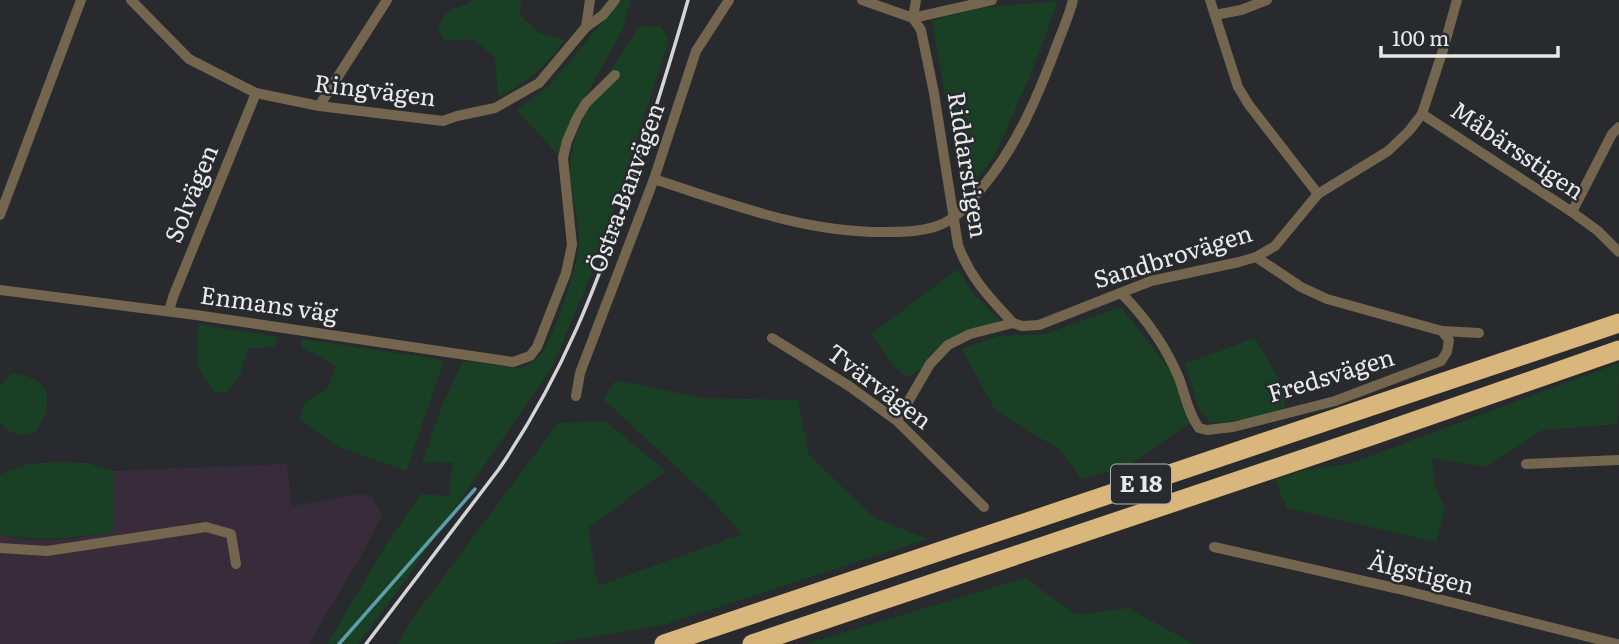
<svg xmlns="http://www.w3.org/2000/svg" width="1619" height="644" font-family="Literata,serif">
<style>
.commercial{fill:#392c3a}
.green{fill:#194024}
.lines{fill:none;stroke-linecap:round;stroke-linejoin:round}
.stream{stroke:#5d9ea9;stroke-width:3.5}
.minor{stroke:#73654e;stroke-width:10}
.motorway{stroke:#d8b67c;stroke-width:19}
.rail{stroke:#d4d5d7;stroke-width:3.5}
.labels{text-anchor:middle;stroke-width:5;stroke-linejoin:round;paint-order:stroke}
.shield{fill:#282a2d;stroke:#aeb0b2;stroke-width:2}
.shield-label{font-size:23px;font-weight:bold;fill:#e8e9eb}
.street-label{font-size:24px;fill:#e8e9eb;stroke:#282a2d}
</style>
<rect width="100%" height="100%" fill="#282a2d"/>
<path class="commercial" d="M 287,464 L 292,506 L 361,494 L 372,497 L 382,514 L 364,550 L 309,644 L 0,644 L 0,535 L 29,540 L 72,539 L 113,532 L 113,471 Z"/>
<g class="green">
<path d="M 471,0 L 522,0 L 519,14 L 539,33 L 565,40 C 546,66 527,83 498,97 L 495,57 L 474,40 L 444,40 L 438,30 C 443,12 451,9 468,4 Z"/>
<path d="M 621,0 L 631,0 L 622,31 L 573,118 L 558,155 L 517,110 L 550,85 Z"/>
<path d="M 1058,1 L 1029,78 L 995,155 L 963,197 L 932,21 L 978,8 Z"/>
<path d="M 642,26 L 661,27 L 669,40 L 597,261 L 552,367 L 407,578 L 358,644 L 327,644 L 387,543 L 421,494 L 449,496 L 453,462 L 422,463 L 441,408 L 463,361 L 520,368 C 529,366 536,361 542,353 C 555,334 579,265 579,241 C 579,212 565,181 572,151 C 581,109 616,64 638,28 Z"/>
<path d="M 958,269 L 973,294 L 999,319 L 997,324 L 948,340 L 931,354 L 922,369 L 906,377 L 895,367 L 871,334 Z"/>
<path d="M 1121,307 L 1171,371 L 1190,423 L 1126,467 L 1082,479 L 1060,450 L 995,410 L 962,349 L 999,336 L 1045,334 Z"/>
<path d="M 198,324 L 278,337 L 274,347 L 248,348 L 240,376 L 227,392 L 218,393 L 213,390 C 210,383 203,378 200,371 C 194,357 197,340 198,324 Z"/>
<path d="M 1255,338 L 1286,391 L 1284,413 L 1260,419 L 1211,423 L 1200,411 L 1185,364 Z"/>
<path d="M 301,339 L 444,360 L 406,471 L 339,447 L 300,419 L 304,403 L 328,388 L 336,366 L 302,347 Z"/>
<path d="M 1619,363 L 1618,424 L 1543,430 L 1485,467 L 1432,458 L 1436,488 L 1445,509 L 1436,542 L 1287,508 L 1275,480 L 1305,470 L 1349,464 Z"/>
<path d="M 12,373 C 53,378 55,402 35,433 C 19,436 10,435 0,423 L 0,385 Z"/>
<path d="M 616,380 L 702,398 L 798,400 L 809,455 L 875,518 L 927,539 L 663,625 L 551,644 L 398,644 L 415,615 L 558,423 L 605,421 L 666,471 L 588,528 L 598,586 L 742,534 L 710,498 L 603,399 Z"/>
<path d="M 55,462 L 87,463 L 113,471 L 114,532 C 72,538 42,542 0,535 L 0,474 L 29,464 Z"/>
<path d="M 1025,578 L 1076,615 L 1128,608 L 1194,644 L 806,644 Z"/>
</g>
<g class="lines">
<path class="stream" d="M 339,644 L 475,489"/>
<g class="minor">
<path d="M 131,0 L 189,59 L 256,93 L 319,106 L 443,121 L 457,116 L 495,108 L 539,83 L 586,27 L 590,0"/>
<path d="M 862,0 L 913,18 L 992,0"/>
<path d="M 916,0 L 913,18 L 921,30 L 934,93 L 958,245 C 970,278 990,298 1013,323"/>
<path d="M 1210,0 L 1238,87 L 1249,105 L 1318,194"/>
<path d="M 1215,15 L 1241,10 L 1267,0"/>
<path d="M 586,27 L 603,15 L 615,0"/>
<path d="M 319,106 L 387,0"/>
<path d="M 1422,114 L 1572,212 L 1598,231 L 1619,252"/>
<path d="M 654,179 C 731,204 807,234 890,232 C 905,232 923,231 937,226 C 957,219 968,204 981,189 C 1016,147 1036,101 1055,50 C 1061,33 1069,17 1073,0"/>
<path d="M 1572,212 L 1612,134 L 1619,127"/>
<path d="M 0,215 L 81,0"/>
<path d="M 0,290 L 196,315 L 513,362 L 530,356 L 537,347 L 566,273 L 572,245 L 563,158 L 567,141 L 577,118 L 586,103 L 615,75"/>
<path d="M 1121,293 C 1146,318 1165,345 1179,378 C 1185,394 1188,413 1199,428 L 1207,430 L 1233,427 L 1335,401 L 1441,361 L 1447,352 L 1449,340 L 1442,331 L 1327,299 L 1301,287 L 1256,257"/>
<path d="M 169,311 L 173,297 L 256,93"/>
<path d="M 1442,331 L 1479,333"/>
<path d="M 772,338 L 849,386 L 897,421 L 984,507"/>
<path d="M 576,396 L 580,373 L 654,179 L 696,51 L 729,0"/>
<path d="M 897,421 L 930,364 L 948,345 L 970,334 L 1013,323 L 1022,326 L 1039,325 L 1151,281 L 1239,262 L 1256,257 L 1275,246 L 1318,194 L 1388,151 L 1409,131 L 1422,114 L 1443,50 L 1457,0"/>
<path d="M 1526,464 L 1619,460"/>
<path d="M 1214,547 L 1399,589 L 1617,644"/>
<path d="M 0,548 L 47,551 L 206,527 L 231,534 L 236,564"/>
</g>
<g class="motorway">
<path d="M 664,644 L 1619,323"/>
<path d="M 752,644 L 1371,436 L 1619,350"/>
</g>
<path class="rail" d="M 366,644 L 499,469 C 563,375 597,286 633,179 C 652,120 671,60 688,0"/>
</g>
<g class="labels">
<rect class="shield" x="1111" y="464.5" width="60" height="39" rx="5"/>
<g class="shield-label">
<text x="1141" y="492">E 18</text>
</g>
<g class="street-label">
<text transform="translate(375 91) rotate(7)" y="8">Ringvägen</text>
<text transform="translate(1517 151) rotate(34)" y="8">Måbärsstigen</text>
<text transform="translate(967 165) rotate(81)" y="8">Riddarstigen</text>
<text transform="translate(627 188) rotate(-70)" y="8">Östra Banvägen</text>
<text transform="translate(192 194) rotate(-68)" y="8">Solvägen</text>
<text transform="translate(1173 257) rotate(-17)" y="8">Sandbrovägen</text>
<text transform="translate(269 305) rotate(8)" y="8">Enmans väg</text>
<text transform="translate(1331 376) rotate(-17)" y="8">Fredsvägen</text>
<text transform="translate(879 387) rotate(37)" y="8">Tvärvägen</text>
<text transform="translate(1421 574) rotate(14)" y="8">Älgstigen</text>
</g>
</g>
<path d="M1381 46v10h177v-10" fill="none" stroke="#e8e9eb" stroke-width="3.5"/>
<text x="1392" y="46" font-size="21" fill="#e8e9eb" stroke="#282a2d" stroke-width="5" paint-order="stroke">100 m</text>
</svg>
